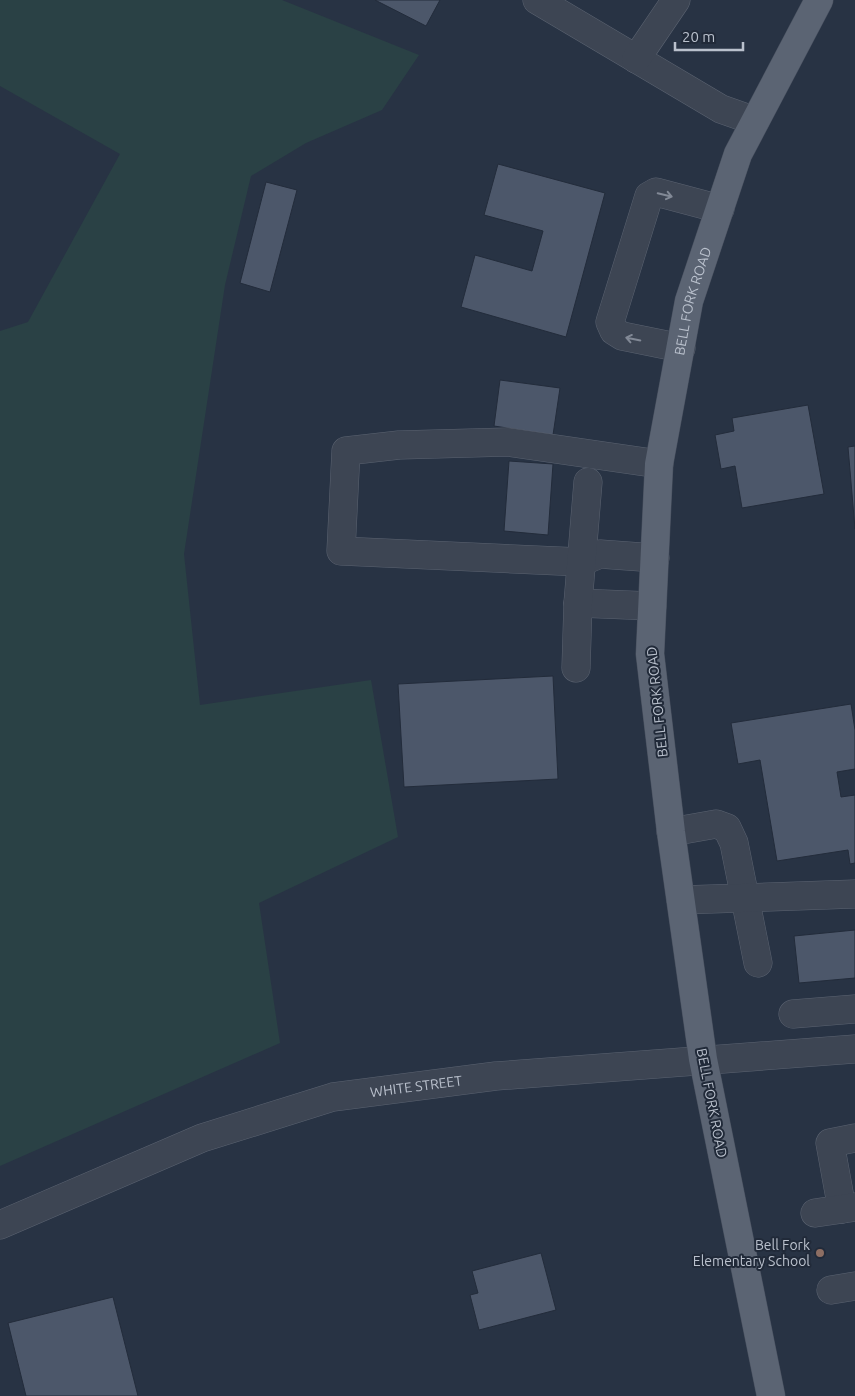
<svg xmlns="http://www.w3.org/2000/svg" width="855" height="1396" font-family="Ubuntu,sans-serif">
<style>
.green{fill:#2a4145}
.building{fill:#4c576a;stroke:#232c3b}
.lines{fill:none;stroke-linecap:round;stroke-linejoin:round}
.minor-casing{stroke:#5b6371;stroke-width:29}
.major-casing{stroke:#464e5d;stroke-width:29}
.minor{stroke:#3d4553;stroke-width:28}
.major{stroke:#5b6473;stroke-width:28}
.oneway{stroke:#828996}
.education-dot{fill:#8d6e63;stroke:#212a39;stroke-width:2}
.labels{text-anchor:middle;stroke-width:4;stroke-linejoin:round;paint-order:stroke}
.street-label{font-size:14px;fill:#bac1cd;stroke:#212a39}
.poi-label{font-size:14px;fill:#bac1cd;stroke:#212a39;text-anchor:end}
</style>
<rect width="100%" height="100%" fill="#283344"/>
<path class="green" d="M 0,0 L 282,0 L 419,55 L 382,110 L 306,143 L 251,176 L 225,285 L 184,554 L 200,705 L 371,680 L 398,837 L 259,903 L 280,1043 L 0,1166 L 0,331 L 28,322 L 120,154 L 0,86 Z"/>
<g class="building">
<path d="M 375,0 L 440,0 L 426,26 Z"/>
<path d="M 498,164 L 605,193 L 566,337 L 461,307 L 475,255 L 532,271 L 543,231 L 484,215 Z"/>
<path d="M 266,182 L 297,190 L 270,292 L 240,283 Z"/>
<path d="M 500,380 L 560,388 L 553,435 L 494,426 Z"/>
<path d="M 808,405 L 824,494 L 742,508 L 735,466 L 721,469 L 715,435 L 734,431 L 732,418 Z"/>
<path d="M 855,446 L 855,529 L 848,447 Z"/>
<path d="M 509,461 L 553,464 L 548,535 L 504,531 Z"/>
<path d="M 553,676 L 558,779 L 404,787 L 398,684 Z"/>
<path d="M 851,704 L 855,730 L 855,769 L 837,772 L 841,797 L 855,795 L 855,863 L 850,864 L 848,850 L 777,861 L 760,760 L 738,764 L 731,723 Z"/>
<path d="M 855,930 L 855,978 L 799,983 L 794,936 Z"/>
<path d="M 541,1253 L 556,1310 L 479,1330 L 470,1295 L 478,1293 L 472,1271 Z"/>
<path d="M 113,1297 L 138,1396 L 26,1396 L 8,1323 Z"/>
</g>
<g class="lines">
<defs>
<g id="minor">
<path d="M 537,0 L 721,109 L 755,121"/>
<path d="M 636,59 L 676,0"/>
<path d="M 681,348 L 622,336 L 614,331 L 610,322 L 649,196 L 656,192 L 720,209"/>
<path d="M 655,558 L 600,554 L 581,562 L 341,551 L 346,451 L 399,445 L 508,442 L 659,464"/>
<path d="M 578,603 L 652,606"/>
<path d="M 576,668 L 578,603 L 588,482"/>
<path d="M 671,832 L 716,824 L 727,828 L 734,843 L 758,963"/>
<path d="M 681,900 L 855,894"/>
<path d="M 793,1014 L 855,1009"/>
<path d="M 842,1209 L 830,1143 L 855,1138"/>
<path d="M 815,1213 L 855,1207"/>
<path id="s1" d="M 0,1225 L 202,1138 L 333,1097 L 496,1076 L 855,1049"/>
<path d="M 831,1290 L 855,1286"/>
</g>
<g id="major">
<path id="s2" d="M 771,1396 L 703,1059 L 671,832 L 650,654 L 659,464 L 689,301 L 738,154 L 819,0"/>
</g>
</defs>
<use href="#minor" class="minor-casing"/>
<use href="#major" class="major-casing"/>
<use href="#minor" class="minor"/>
<use href="#major" class="major"/>
</g>
<defs><path id="oneway-shaft" d="M-6 0H5M1.5-3L5.5 0L1.5 3" fill="none" stroke-width="1.6" stroke-linecap="round" stroke-linejoin="round" transform="scale(1.25)"/></defs>
<g class="oneway">
<use href="#oneway-shaft" transform="translate(665 195) rotate(14)"/>
<use href="#oneway-shaft" transform="translate(633 339) rotate(-169)"/>
</g>
<circle class="education-dot" cx="820" cy="1253" r="5"/>
<g class="labels">
<g class="street-label">
<text dy="5" stroke="none"><textPath href="#s2" startOffset="1109">BELL FORK ROAD</textPath></text>
<text transform="translate(657 702) rotate(-96)" y="5">BELL FORK ROAD</text>
<text dy="5" stroke="none"><textPath href="#s1" startOffset="441">WHITE STREET</textPath></text>
<text transform="translate(712 1103) rotate(79)" y="5">BELL FORK ROAD</text>
</g>
<g class="poi-label">
<text x="810" y="1250">Bell Fork<tspan x="810" dy="16">Elementary School</tspan></text>
</g>
</g>
<path d="M675 42v8h68v-8" fill="none" stroke="#bac1cd" stroke-width="2.5"/>
<text x="682" y="42" font-size="15" fill="#bac1cd" stroke="#212a39" stroke-width="4" paint-order="stroke">20 m</text>
</svg>
